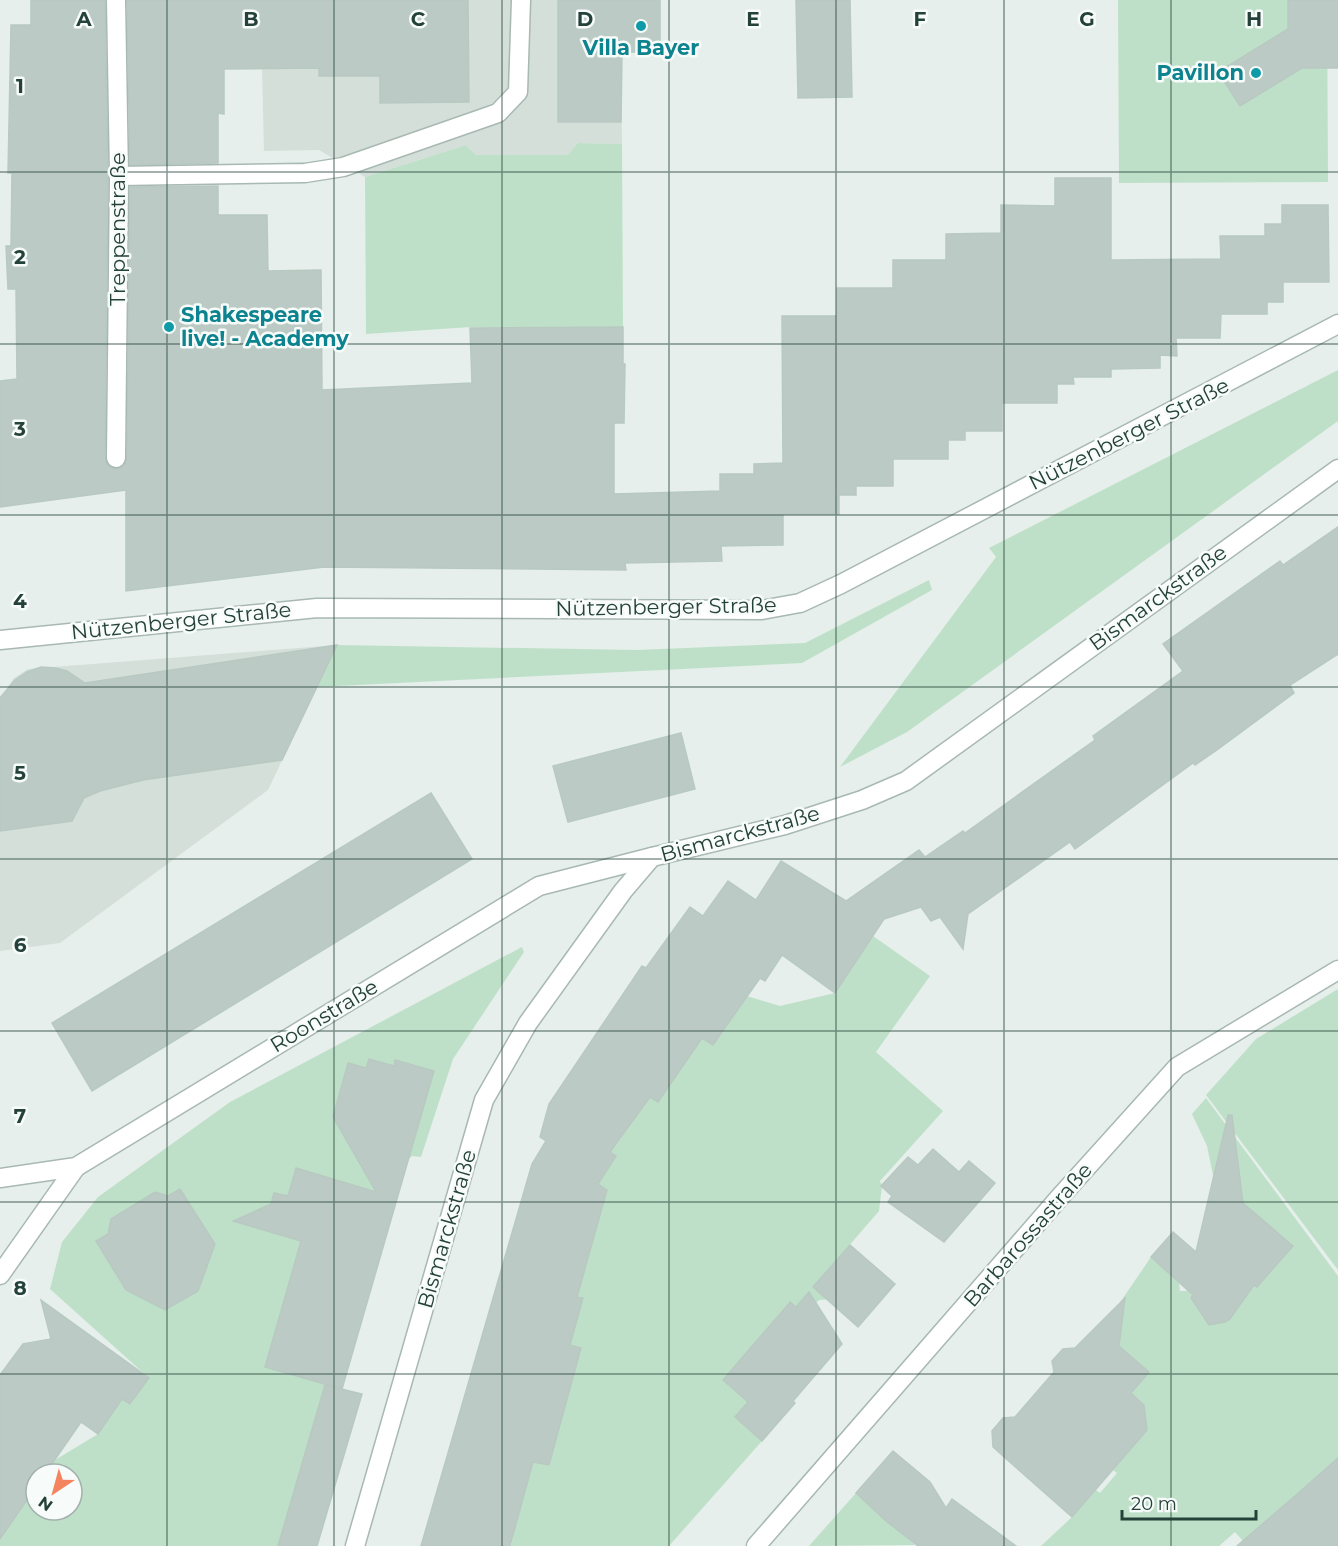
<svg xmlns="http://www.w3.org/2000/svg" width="1338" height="1546" font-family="Montserrat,sans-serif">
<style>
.built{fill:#d4dfda}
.green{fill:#bfe0c8}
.building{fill:#bbcac4;stroke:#b8c9c2;stroke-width:1.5}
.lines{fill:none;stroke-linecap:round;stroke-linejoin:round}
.minor-casing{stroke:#a8b8b2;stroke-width:21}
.minor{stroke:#fff;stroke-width:18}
.grid{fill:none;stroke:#24423a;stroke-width:1.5;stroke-opacity:0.55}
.culture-dot{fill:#0f9aa8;stroke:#f7fbf9;stroke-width:2}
.labels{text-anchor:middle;stroke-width:5;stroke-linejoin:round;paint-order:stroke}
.culture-label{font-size:21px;font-weight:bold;fill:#0d838f;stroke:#f7fbf9}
.street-label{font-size:21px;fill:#24423a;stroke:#f7fbf9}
.grid-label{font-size:20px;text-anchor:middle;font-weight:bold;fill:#24423a;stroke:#f7fbf9;stroke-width:5;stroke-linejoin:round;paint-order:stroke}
</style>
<rect width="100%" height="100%" fill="#e6efeb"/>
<g class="built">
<path d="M 217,0 L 620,0 L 622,144 L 578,143 L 569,155 L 476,155 L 466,145 L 365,177 L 319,150 L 264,151 L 262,69 L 318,68 Z"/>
<path d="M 337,645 L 268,790 L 60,943 L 0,951 L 0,708 L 7,688 L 14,678 L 28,669 Z"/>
</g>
<g class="green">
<path d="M 1118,0 L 1327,0 L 1328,182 L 1119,183 Z"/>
<path d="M 578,143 L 622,144 L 623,327 L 471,327 L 366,334 L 365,177 L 466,145 L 476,155 L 568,155 Z"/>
<path d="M 1338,370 L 1338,421 L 907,732 L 840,767 L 996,557 L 989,548 Z"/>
<path d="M 929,580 L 932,590 L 802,663 L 317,687 L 337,645 L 637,650 L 805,643 Z"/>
<path d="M 873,936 L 930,976 L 876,1052 L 943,1111 L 880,1181 L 882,1186 L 879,1211 L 828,1270 L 834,1299 L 819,1300 L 805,1315 L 789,1302 L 723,1380 L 748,1402 L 735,1417 L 762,1441 L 669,1546 L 511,1546 L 518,1517 L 508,1514 L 515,1485 L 526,1488 L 533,1462 L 549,1465 L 580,1348 L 568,1345 L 583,1298 L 573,1295 L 606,1190 L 598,1184 L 616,1156 L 610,1152 L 622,1137 L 616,1132 L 643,1092 L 658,1102 L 690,1055 L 684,1026 L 713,1045 L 728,1025 L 737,993 L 780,1006 L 835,993 Z"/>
<path d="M 522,947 L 524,952 L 453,1059 L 421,1157 L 412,1156 L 375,1191 L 359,1252 L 368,1299 L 291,1277 L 265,1367 L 325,1384 L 284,1528 L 319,1540 L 310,1546 L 0,1546 L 0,1536 L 36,1487 L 36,1510 L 72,1510 L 72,1474 L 45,1474 L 55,1460 L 98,1434 L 122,1399 L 131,1404 L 149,1378 L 50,1289 L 62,1242 L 98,1197 L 230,1102 Z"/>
<path d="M 1338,989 L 1338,1270 L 1206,1095 L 1256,1039 Z"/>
<path d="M 1206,1098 L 1338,1276 L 1338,1459 L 1243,1541 L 1235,1532 L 1219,1546 L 1041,1546 L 1072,1517 L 1096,1490 L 1100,1493 L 1117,1473 L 1113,1470 L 1147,1430 L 1146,1419 L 1137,1410 L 1143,1403 L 1131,1393 L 1149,1372 L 1119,1346 L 1106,1323 L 1151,1257 L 1179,1283 L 1180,1291 L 1188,1291 L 1193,1296 L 1191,1299 L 1215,1324 L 1226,1321 L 1250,1281 L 1257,1287 L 1292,1246 L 1241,1202 L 1241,1189 L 1214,1180 L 1207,1146 L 1192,1114 Z"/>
<path d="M 856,1493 L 886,1521 L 888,1521 L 915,1545 L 809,1546 Z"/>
</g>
<g class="building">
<path d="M 31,0 L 105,0 L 108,176 L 105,458 L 107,464 L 115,469 L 122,467 L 127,458 L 130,187 L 218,186 L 218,215 L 267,215 L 268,271 L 321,270 L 322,390 L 472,383 L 470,328 L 623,327 L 623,364 L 625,364 L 624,423 L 614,423 L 614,494 L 720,491 L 720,474 L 754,474 L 754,464 L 783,463 L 782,316 L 837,316 L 837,288 L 893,288 L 893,260 L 946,260 L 946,234 L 1001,233 L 1001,205 L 1055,206 L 1055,178 L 1111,178 L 1111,260 L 1221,259 L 1220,236 L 1265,236 L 1265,224 L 1282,224 L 1282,205 L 1328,205 L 1329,282 L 1283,282 L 1283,302 L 1267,302 L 1267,314 L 1221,314 L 1220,338 L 1176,338 L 1177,356 L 1160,355 L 1160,368 L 1111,369 L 1111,377 L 1073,377 L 1074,384 L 1057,384 L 1057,403 L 1002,403 L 1002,431 L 965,431 L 965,440 L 948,440 L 948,459 L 893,459 L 893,486 L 856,486 L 856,495 L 839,495 L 839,514 L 783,514 L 783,545 L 721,546 L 722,561 L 625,563 L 626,570 L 324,567 L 126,591 L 126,490 L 0,507 L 0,381 L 17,379 L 16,289 L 8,289 L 6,246 L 11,246 L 12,173 L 8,173 L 11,25 L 31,25 Z"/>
<path d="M 127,0 L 468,0 L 469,102 L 380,103 L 380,76 L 319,76 L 319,68 L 224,69 L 224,114 L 218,113 L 218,163 L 130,165 Z"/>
<path d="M 558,0 L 660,0 L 660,52 L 622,52 L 621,122 L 558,122 Z"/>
<path d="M 796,0 L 850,0 L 852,97 L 798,98 Z"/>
<path d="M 1288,0 L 1338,0 L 1338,68 L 1302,68 L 1240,106 L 1218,72 L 1288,29 Z"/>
<path d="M 1338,527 L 1338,654 L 1290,685 L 1294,693 L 1217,750 L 1195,765 L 1193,763 L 1075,849 L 1070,842 L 968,914 L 963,949 L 940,917 L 931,921 L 921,907 L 884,919 L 835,993 L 782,955 L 765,981 L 760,978 L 713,1045 L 702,1038 L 658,1102 L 650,1097 L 610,1152 L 616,1156 L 598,1184 L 607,1190 L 577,1297 L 583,1298 L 570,1345 L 581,1348 L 549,1465 L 533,1462 L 510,1546 L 421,1546 L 532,1164 L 546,1141 L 540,1137 L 549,1104 L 642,966 L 646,968 L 690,907 L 703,916 L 728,881 L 756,900 L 781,861 L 846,901 L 919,850 L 925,857 L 963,831 L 965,833 L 1095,740 L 1093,736 L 1183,671 L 1163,644 L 1280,561 L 1283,565 Z"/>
<path d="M 337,645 L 282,760 L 143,780 L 100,791 L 84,798 L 72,821 L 0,831 L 0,698 L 15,680 L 27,672 L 41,667 L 56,668 L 67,671 L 85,683 Z"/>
<path d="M 681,733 L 695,789 L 568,822 L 553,766 Z"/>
<path d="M 431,793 L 472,859 L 92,1091 L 52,1023 Z"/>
<path d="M 369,1059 L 394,1066 L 395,1060 L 434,1071 L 342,1389 L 265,1367 L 301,1241 L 233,1221 L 271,1204 L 274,1193 L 288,1196 L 296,1168 L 376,1192 L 333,1117 L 348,1063 L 366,1068 Z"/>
<path d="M 1228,1115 L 1232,1115 L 1243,1203 L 1293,1246 L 1257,1287 L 1254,1285 L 1230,1319 L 1225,1322 L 1209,1325 L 1191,1298 L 1193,1295 L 1151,1257 L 1173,1232 L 1196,1252 Z"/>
<path d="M 933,1149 L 959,1172 L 969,1161 L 995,1183 L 944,1242 L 888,1202 L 892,1196 L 881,1186 L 908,1157 L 918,1165 Z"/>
<path d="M 180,1189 L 215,1244 L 198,1291 L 165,1310 L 126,1290 L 96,1241 L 108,1234 L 111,1219 L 155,1192 L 168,1196 Z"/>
<path d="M 850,1245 L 895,1284 L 858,1327 L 813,1287 Z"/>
<path d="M 809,1292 L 842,1344 L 793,1401 L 795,1403 L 762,1441 L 735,1417 L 748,1402 L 723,1380 L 790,1302 L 796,1307 Z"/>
<path d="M 1125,1298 L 1119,1346 L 1149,1372 L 1131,1393 L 1144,1405 L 1147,1430 L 1072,1517 L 993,1447 L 992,1431 L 1003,1418 L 1015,1417 L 1054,1372 L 1052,1361 L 1063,1349 L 1075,1348 Z"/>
<path d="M 41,1300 L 149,1378 L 130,1404 L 122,1399 L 98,1434 L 81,1422 L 45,1474 L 36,1474 L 36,1487 L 0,1539 L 0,1375 L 23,1344 L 51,1339 Z"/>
<path d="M 325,1385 L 362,1394 L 317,1546 L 278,1546 Z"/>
<path d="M 893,1451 L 930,1482 L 946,1508 L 952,1499 L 1016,1546 L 918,1546 L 886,1521 L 856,1493 Z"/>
<path d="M 1338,1458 L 1338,1546 L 1237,1546 L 1295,1496 Z"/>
</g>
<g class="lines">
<defs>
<g id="minor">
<path d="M 119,176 L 305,173 L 343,167 L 498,113 L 518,92 L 521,0"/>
<path d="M 116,458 L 119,176 L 116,0"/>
<path d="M 0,640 L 317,608 L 762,610 L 800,603 L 841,584 L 1338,324"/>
<path d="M 0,1178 L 76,1167 L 539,886 L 652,857"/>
<path d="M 0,1275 L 76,1167"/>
<path d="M 355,1546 L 484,1100 L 528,1023 L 623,891 L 652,857 L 785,825 L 862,800 L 906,781 L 1338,469"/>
<path d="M 756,1546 L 1059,1198 L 1177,1067 L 1338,970"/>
</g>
</defs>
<use href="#minor" class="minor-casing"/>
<use href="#minor" class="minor"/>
</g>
<path class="grid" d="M 167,0 L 167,1546M 334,0 L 334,1546M 502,0 L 502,1546M 669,0 L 669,1546M 836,0 L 836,1546M 1004,0 L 1004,1546M 1171,0 L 1171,1546M 0,172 L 1338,172M 0,344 L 1338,344M 0,515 L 1338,515M 0,687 L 1338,687M 0,859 L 1338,859M 0,1031 L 1338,1031M 0,1202 L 1338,1202M 0,1374 L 1338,1374"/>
<g class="culture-dot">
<circle cx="641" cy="26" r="6"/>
<circle cx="1256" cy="73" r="6"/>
<circle cx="169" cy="327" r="6"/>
</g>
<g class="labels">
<g class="culture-label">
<text x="641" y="55">Villa Bayer</text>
<text x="1244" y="80" text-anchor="end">Pavillon</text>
<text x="181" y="322" text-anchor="start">Shakespeare<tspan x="181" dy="24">live! - Academy</tspan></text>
</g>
<g class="street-label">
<text transform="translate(118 229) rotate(-90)" y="7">Treppenstraße</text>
<text transform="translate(1129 434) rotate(-27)" y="7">Nützenberger Straße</text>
<text transform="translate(1158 598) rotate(-36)" y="7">Bismarckstraße</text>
<text transform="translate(666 607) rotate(-1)" y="7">Nützenberger Straße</text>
<text transform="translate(181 621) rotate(-6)" y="7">Nützenberger Straße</text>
<text transform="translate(740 834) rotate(-15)" y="7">Bismarckstraße</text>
<text transform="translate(324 1016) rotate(-31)" y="7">Roonstraße</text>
<text transform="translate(447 1229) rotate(-74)" y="7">Bismarckstraße</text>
<text transform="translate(1028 1235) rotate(-49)" y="7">Barbarossastraße</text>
</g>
</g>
<g class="grid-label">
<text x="84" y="26">A</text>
<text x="251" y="26">B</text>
<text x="418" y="26">C</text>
<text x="585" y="26">D</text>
<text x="753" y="26">E</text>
<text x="920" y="26">F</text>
<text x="1087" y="26">G</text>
<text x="1254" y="26">H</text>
<text x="20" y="93">1</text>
<text x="20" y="264">2</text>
<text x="20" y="436">3</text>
<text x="20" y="608">4</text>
<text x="20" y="780">5</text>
<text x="20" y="952">6</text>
<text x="20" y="1123">7</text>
<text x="20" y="1295">8</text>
</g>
<g transform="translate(54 1492) rotate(216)"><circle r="28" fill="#f7fbf9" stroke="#a3b1ad" stroke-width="1.5"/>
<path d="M0-4.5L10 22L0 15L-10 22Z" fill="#f4845f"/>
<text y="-9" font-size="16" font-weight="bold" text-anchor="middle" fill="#24423a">N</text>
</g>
<path d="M1122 1510v9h134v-9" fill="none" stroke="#24423a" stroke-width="3"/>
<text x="1131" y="1510" font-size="18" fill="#24423a" stroke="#f7fbf9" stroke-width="4.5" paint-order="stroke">20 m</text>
</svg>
